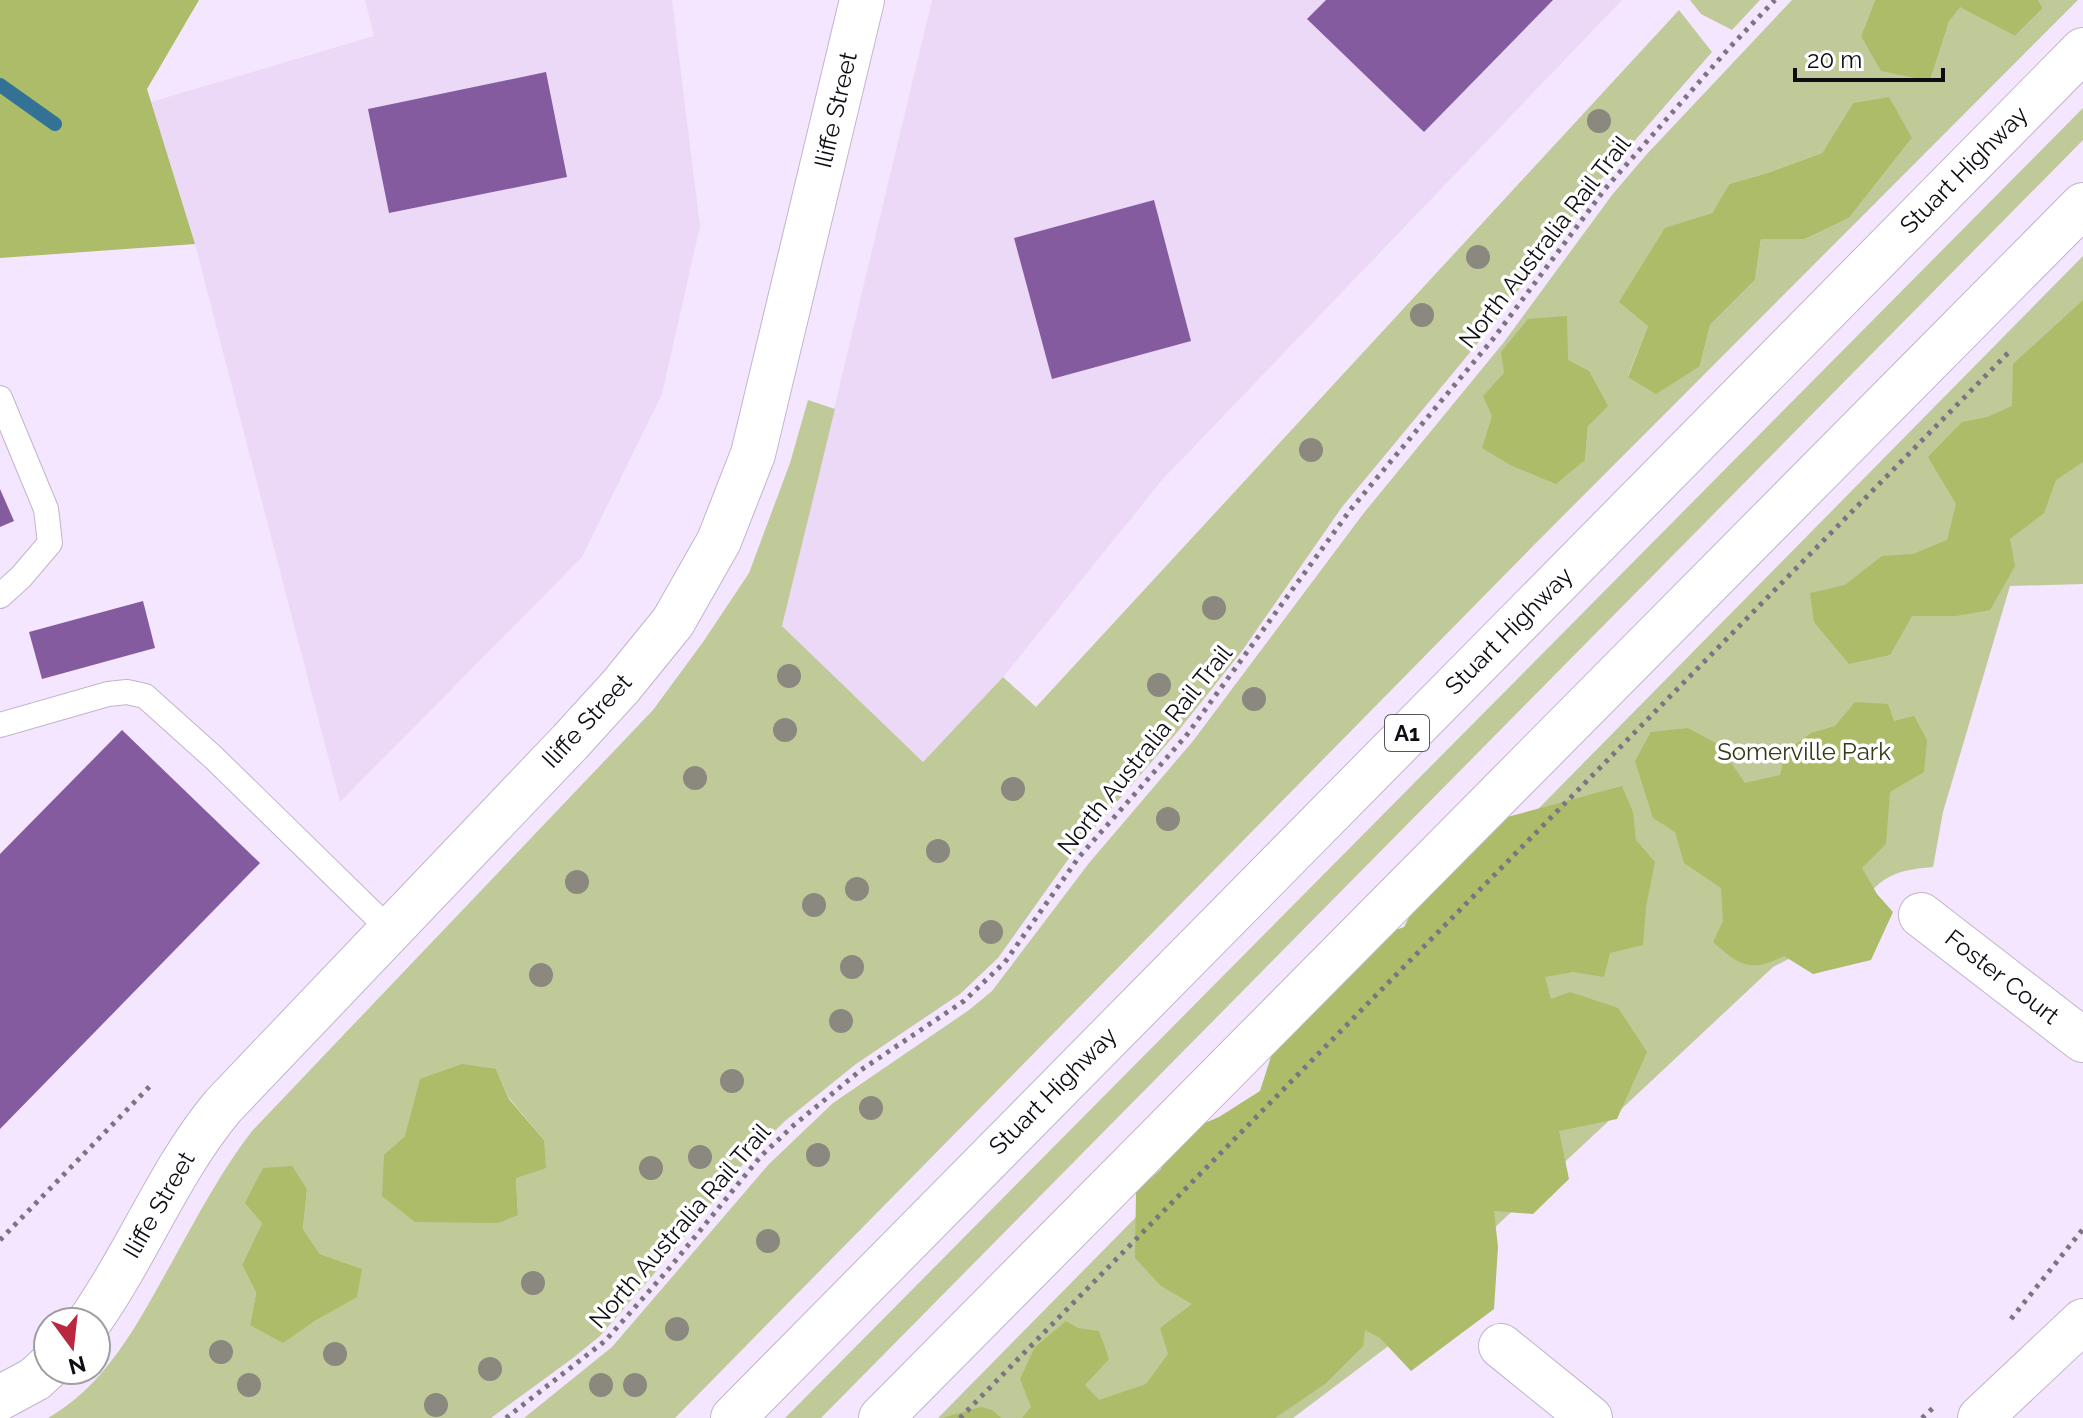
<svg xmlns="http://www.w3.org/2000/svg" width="2083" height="1418" font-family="Raleway,sans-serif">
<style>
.built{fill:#ebd9f7}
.green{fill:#c0ca99;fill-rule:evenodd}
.forest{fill:#acbc68}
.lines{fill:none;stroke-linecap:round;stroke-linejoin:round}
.stream{stroke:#327294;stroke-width:14}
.building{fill:#845b9e}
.lane-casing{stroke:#c1b4cb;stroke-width:26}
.street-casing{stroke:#c1b4cb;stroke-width:46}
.highway-casing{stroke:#c1b4cb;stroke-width:46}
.path{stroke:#7c7483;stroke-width:5;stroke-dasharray:4 6;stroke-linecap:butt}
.lane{stroke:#fff;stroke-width:24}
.street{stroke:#fff;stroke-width:44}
.highway{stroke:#fff;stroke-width:44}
.tree{fill:#8b887f}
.labels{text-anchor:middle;stroke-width:7;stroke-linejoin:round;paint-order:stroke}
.shield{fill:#fff;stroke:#58555a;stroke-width:2}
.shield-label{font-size:22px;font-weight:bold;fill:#100c13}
.street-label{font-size:24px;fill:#100c13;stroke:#fff}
.park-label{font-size:24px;fill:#353b17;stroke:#fff}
</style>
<rect width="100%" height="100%" fill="#f4e6fe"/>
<g class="built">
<path d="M 365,0 L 672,0 L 700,226 L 662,394 L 582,557 L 340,802 L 195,244 L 151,102 L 374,36 Z"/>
<path d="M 932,0 L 1622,0 L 1162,480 L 1003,677 L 923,762 L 782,626 Z"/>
</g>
<g class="green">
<path d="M 1690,0 L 1760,0 L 1732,30 L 1701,14 Z"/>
<path d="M 1792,0 L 1875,0 L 1861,36 L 1930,81 L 1949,22 L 1960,6 L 2015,36 L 2043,8 L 2038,0 L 2078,0 L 1534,545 L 675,1418 L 524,1418 L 612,1347 L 769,1164 L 833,1103 L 969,1010 L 992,991 L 1089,863 L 1193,741 L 1363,514 L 1504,342 L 1612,195 L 1646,155 ZM 1853,103 L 1912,138 L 1849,218 L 1805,239 L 1761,239 L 1755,280 L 1710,325 L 1700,366 L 1628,376 L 1648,326 L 1665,229 L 1712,213 L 1729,184 L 1767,173 L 1822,153 ZM 1505,373 L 1588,426 L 1585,460 L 1492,416 Z"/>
<path d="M 1679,10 L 1712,52 L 1596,185 L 1487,332 L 1342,507 L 1242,651 L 1179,730 L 1072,854 L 998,958 L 960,994 L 856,1064 L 785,1121 L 752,1153 L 659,1268 L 600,1336 L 573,1358 L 491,1418 L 48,1418 C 108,1384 140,1319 172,1262 C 197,1217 221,1171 252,1131 L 653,710 L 703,642 L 749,573 L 790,463 L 808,400 L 835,409 L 782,626 L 923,762 L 1003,677 L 1036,707 ZM 496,1069 L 509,1098 L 544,1140 L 516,1178 L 518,1215 L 384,1156 L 405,1136 ZM 307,1189 L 303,1229 L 320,1254 L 361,1269 L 357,1296 L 313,1322 L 250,1325 L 256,1293 L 242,1265 L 262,1223 Z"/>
<path d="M 2083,108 L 2083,140 L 821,1418 L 785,1418 Z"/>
<path d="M 2083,256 L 2083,584 L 2010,586 L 1943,812 L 1933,867 C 1890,870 1869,881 1857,923 L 1773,967 L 1473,1248 L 1407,1332 L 1293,1418 L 938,1418 Z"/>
</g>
<g class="forest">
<path d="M 0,0 L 199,0 L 147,89 L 195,244 L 0,258 Z"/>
<path d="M 1875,0 L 2038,0 L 2043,8 L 2015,36 L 1960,7 L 1949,22 L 1930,81 L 1881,71 L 1861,36 Z"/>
<path d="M 1889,97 L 1912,138 L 1849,218 L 1805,239 L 1761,239 L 1755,280 L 1710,325 L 1700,366 L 1656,394 L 1628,377 L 1648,326 L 1619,302 L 1665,228 L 1712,213 L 1729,184 L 1767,173 L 1822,153 L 1853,103 Z"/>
<path d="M 2083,300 L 2083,462 L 2056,480 L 2044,513 L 2010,539 L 2015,566 L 1990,610 L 1956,616 L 1912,616 L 1890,655 L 1849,664 L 1814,622 L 1810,593 L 1845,585 L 1882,556 L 1913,554 L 1947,540 L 1956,504 L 1928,457 L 1962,422 L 1987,417 L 2012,406 L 2013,364 Z"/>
<path d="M 1567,316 L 1568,360 L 1589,371 L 1608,406 L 1588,426 L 1585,460 L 1556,484 L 1510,465 L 1482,448 L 1492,416 L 1483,396 L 1504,373 L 1501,352 L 1528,319 Z"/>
<path d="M 1855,702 L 1888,704 L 1894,721 L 1914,716 L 1927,740 L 1924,772 L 1890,792 L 1886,844 L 1862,868 L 1877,894 L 1893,912 L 1871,960 L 1813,974 L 1784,956 C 1750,973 1740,966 1713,942 L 1723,921 L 1721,888 L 1684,863 L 1675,832 L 1653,818 L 1635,761 L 1651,732 L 1688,728 L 1719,745 L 1745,783 L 1780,775 L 1786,751 L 1811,733 L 1835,726 Z"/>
<path d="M 1622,786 L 1633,812 L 1636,840 L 1655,862 L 1646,907 L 1643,945 L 1610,953 L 1604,977 L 1573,972 L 1545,977 L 1551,999 L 1570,992 L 1618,1008 L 1647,1052 L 1617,1119 L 1559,1131 L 1569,1179 L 1533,1214 L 1494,1211 L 1498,1247 L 1494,1309 L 1411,1371 L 1380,1338 L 1365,1330 L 1363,1346 L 1325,1384 L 1275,1418 L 1022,1418 L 1031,1407 L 1020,1379 L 1035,1347 L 1066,1321 L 1078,1328 L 1099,1331 L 1109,1359 L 1085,1385 L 1099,1400 L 1146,1384 L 1168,1354 L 1160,1328 L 1192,1304 L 1161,1286 L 1135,1258 L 1136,1191 L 1161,1169 L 1167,1139 L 1219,1117 L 1260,1091 L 1277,1038 L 1377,937 L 1404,927 L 1421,894 L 1485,823 Z"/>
<path d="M 462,1064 L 496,1069 L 509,1099 L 544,1140 L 546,1168 L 516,1178 L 518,1215 L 498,1223 L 415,1222 L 382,1196 L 384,1155 L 405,1136 L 420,1079 Z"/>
<path d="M 292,1166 L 307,1189 L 303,1229 L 320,1254 L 362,1269 L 357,1297 L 313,1322 L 283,1343 L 250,1325 L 256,1293 L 242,1265 L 262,1223 L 245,1203 L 263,1168 Z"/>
<path d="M 981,1407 L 992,1410 L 1001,1418 L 942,1418 Z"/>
</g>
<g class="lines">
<path class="stream" d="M 0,85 L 55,124"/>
</g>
<g class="building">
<path d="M 1326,0 L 1553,0 L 1424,132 L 1307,19 Z"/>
<path d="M 546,72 L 567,177 L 389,213 L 368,109 Z"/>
<path d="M 1154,200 L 1191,341 L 1052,379 L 1014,238 Z"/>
<path d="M 0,489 L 14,521 L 0,527 Z"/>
<path d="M 143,601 L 155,648 L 42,679 L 29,632 Z"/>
<path d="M 122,730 L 260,863 L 0,1129 L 0,854 Z"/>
</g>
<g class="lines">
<defs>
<g id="lane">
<path d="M 0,398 L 46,509 L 50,543 L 21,577 L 0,596"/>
<path d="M 0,725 L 108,694 L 127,692 L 145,696 L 214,758 L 389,929"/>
</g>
<g id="street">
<path d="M 1921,915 L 2083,1040"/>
<path d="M 89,1322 C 138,1253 168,1172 223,1106 L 570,742 L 621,686 L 673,622 L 719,541 L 753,454 L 862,0"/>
<path d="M 1501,1346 L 1590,1418"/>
<path d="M 0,1398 L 35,1379 L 48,1367"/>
<path d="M 1980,1418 L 2083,1321"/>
</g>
<g id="highway">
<path d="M 733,1418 L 2083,50"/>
<path d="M 881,1418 L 2083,205"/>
</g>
</defs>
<use href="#lane" class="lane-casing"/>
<use href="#street" class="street-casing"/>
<use href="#highway" class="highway-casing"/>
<g class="path">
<path d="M 0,1240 L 152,1084"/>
<path d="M 2011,1319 L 2083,1229"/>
<path d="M 506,1418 L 605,1341 L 667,1271 L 761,1156 L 794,1125 L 861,1070 L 964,1001 L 1005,962 L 1079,857 L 1186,736 L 1351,509 L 1493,339 L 1605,189 L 1730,47 L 1775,0"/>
<path d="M 960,1418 L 2009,352"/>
<path d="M 1922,1418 L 1933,1408"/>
</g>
<use href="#lane" class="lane"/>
<use href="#street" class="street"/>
<use href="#highway" class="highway"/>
</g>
<g class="tree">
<circle cx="1599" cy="121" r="12"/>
<circle cx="1478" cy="257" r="12"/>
<circle cx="1422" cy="315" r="12"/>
<circle cx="1311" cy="450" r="12"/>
<circle cx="1214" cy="608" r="12"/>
<circle cx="789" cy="676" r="12"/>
<circle cx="1159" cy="685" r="12"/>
<circle cx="1254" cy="699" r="12"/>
<circle cx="785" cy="730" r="12"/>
<circle cx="695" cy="778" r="12"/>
<circle cx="1013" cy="789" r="12"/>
<circle cx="1168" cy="819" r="12"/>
<circle cx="938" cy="851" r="12"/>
<circle cx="577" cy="882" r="12"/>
<circle cx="857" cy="889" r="12"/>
<circle cx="814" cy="905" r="12"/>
<circle cx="991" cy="932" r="12"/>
<circle cx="852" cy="967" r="12"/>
<circle cx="541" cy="975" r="12"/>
<circle cx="841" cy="1021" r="12"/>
<circle cx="732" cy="1081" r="12"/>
<circle cx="871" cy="1108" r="12"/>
<circle cx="818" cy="1155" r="12"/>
<circle cx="700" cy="1157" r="12"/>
<circle cx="651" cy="1168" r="12"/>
<circle cx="768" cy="1241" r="12"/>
<circle cx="533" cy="1283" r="12"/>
<circle cx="677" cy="1329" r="12"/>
<circle cx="221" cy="1352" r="12"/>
<circle cx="335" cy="1354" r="12"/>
<circle cx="490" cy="1369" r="12"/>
<circle cx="249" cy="1385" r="12"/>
<circle cx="601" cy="1385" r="12"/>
<circle cx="635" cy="1385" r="12"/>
<circle cx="436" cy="1405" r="12"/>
</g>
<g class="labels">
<rect class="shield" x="1385" y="715" width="44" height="36" rx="6"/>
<g class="shield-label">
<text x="1407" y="741">A1</text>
</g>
<g class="street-label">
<text transform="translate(836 110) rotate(-77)" y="8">Iliffe Street</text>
<text transform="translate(1964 170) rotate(-45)" y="8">Stuart Highway</text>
<text transform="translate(1545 242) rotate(-52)" y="8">North Australia Rail Trail</text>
<text transform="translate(1509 631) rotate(-45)" y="8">Stuart Highway</text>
<text transform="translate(587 721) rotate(-47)" y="8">Iliffe Street</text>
<text transform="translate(1145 750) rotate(-51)" y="8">North Australia Rail Trail</text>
<text transform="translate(2002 977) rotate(38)" y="8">Foster Court</text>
<text transform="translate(1053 1091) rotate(-45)" y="8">Stuart Highway</text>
<text transform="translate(159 1205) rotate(-60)" y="8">Iliffe Street</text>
<text transform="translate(680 1226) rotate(-49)" y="8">North Australia Rail Trail</text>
</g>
<g class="park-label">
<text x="1804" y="760">Somerville Park</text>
</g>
</g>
<g transform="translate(72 1346) rotate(165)"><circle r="38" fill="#ffffff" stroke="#9f9ea1" stroke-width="2"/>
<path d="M0-6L14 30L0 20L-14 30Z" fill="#b9283e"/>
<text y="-12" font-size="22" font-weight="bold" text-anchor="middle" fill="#100c13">N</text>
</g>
<path d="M1795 68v12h148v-12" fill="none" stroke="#100c13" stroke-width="4"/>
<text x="1807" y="68" font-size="24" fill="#100c13" stroke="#ffffff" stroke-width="6" paint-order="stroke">20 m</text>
</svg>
